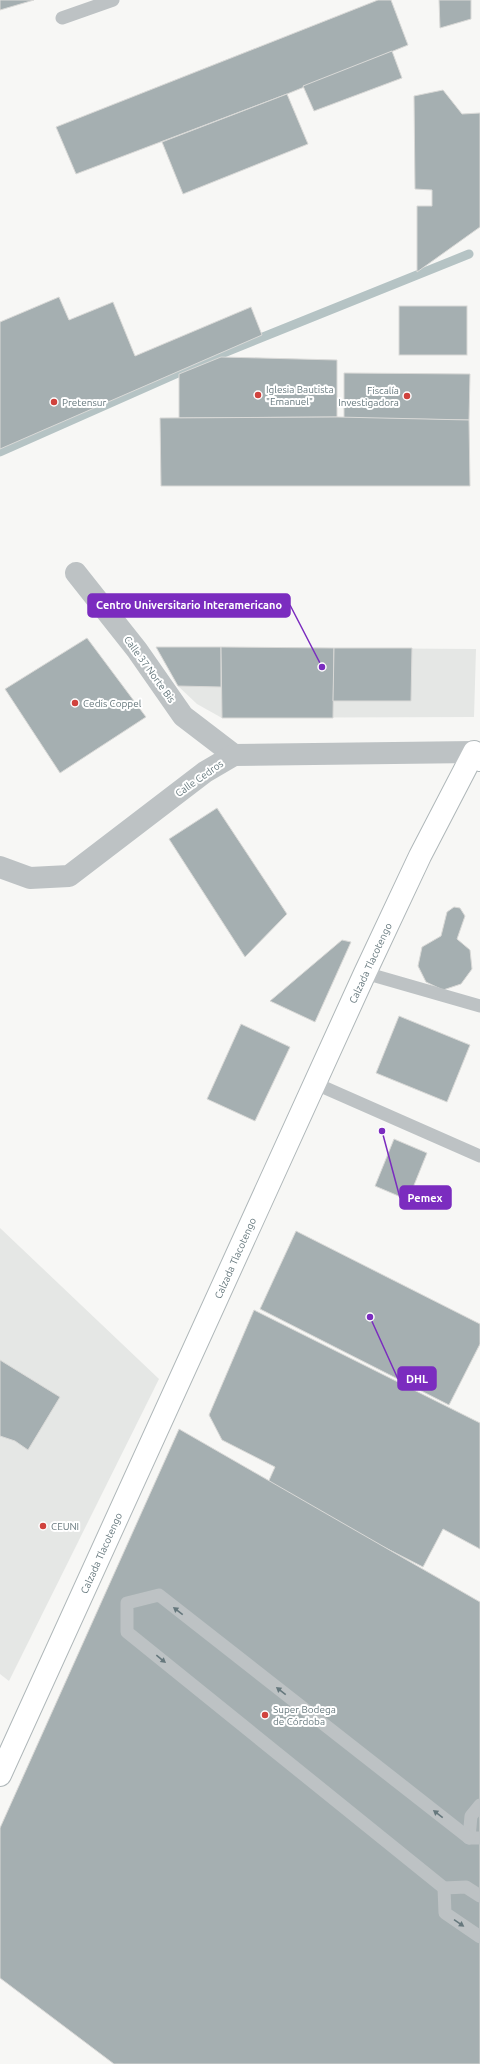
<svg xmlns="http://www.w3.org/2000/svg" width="480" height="2064" font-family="Ubuntu,sans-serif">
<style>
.built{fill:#e5e7e5}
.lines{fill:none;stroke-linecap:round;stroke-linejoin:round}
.stream{stroke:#b5c3c4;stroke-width:9}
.building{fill:#a5afb1;stroke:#d9d9d7}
.secondary-casing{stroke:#afb7b9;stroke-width:24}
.lane{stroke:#bdc2c4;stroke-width:13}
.street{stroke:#bdc2c4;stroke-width:22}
.secondary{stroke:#fff;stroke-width:22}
.oneway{fill:#66787d}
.poi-dot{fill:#d0423d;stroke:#fff;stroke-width:1.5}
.labels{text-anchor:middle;stroke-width:4;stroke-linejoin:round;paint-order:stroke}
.poi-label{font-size:10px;fill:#66787d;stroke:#fff;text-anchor:start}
.street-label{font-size:10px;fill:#66787d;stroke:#fff}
.leader{fill:none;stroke:#7b2cbf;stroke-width:1.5}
.callout-dot{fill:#7b2cbf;stroke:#fff;stroke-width:1.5}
.callout{fill:#7b2cbf;stroke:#7b2cbf;stroke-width:1.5}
.callout-label{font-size:11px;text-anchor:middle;font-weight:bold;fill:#fff}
</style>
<rect width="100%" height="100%" fill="#f7f7f5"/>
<g class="built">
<path d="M 156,647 L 476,649 L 474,717 L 222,718 L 197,704 L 178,686 Z"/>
<path d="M 0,1228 L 159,1379 L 9,1681 L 0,1674 Z"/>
</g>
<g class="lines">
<path class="stream" d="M 0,452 L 221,354 L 469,254"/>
</g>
<g class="building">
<path d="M 0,0 L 34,0 L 0,10 Z"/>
<path d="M 378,0 L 391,0 L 408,45 L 287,94 L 76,174 L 56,127 Z"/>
<path d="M 439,0 L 471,0 L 471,19 L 440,28 Z"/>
<path d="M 392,51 L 402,78 L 314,111 L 303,86 Z"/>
<path d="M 443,90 L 462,114 L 480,113 L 480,227 L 417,272 L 417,206 L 432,206 L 432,190 L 415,189 L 414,96 Z"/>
<path d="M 287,94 L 308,144 L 183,194 L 162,142 Z"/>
<path d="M 59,297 L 69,320 L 113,302 L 135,356 L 251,307 L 262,335 L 0,449 L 0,322 Z"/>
<rect x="399" y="306" width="68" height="49"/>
<path d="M 221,357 L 337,360 L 337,417 L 179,418 L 179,374 Z"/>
<path d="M 344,373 L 470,374 L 469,420 L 344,418 Z"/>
<path d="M 337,417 L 469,420 L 470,486 L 161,486 L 160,418 Z"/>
<path d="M 87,638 L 146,717 L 60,773 L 5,689 Z"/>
<path d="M 156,647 L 221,647 L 221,687 L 178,686 Z"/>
<path d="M 221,647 L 334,648 L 333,718 L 222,718 Z"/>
<path d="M 334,648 L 412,648 L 411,701 L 333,701 Z"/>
<path d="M 217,808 L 287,914 L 245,957 L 169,839 Z"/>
<path d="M 454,907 L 460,908 L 465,916 L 457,939 L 470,950 L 472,969 L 461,984 L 443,990 L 426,982 L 418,966 L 422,947 L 441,936 L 447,912 Z"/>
<path d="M 342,940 L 351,942 L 315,1022 L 270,1001 Z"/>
<path d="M 399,1016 L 470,1045 L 447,1102 L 376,1073 Z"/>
<path d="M 241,1024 L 290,1047 L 255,1121 L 207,1099 Z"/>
<path d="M 394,1139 L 427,1153 L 408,1200 L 375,1186 Z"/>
<path d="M 296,1231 L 480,1324 L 480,1344 L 449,1405 L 260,1309 Z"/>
<path d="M 254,1310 L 480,1423 L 480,1549 L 443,1529 L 423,1567 L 266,1487 L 275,1467 L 222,1440 L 209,1415 Z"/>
<path d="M 0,1360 L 60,1397 L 28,1450 L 15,1441 L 0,1436 Z"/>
<path d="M 179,1429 L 480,1602 L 480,2064 L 114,2064 L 0,1978 L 0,1828 Z"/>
</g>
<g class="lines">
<defs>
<path id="secondary" d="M 0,1775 L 365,973 L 420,856 L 474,752 L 480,760"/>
</defs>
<use href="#secondary" class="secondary-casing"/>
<g class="lane">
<path d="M 62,18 L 113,0"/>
<path d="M 365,973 L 480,1006"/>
<path d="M 314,1083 L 480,1156"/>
<path d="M 480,1805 L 471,1816 L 469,1838 L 480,1838"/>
<path d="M 444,1888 L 127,1632 L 127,1603 L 159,1595 L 469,1838"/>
<path d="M 480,1896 L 466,1887 L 444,1888 L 445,1913 L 480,1937"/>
</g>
<g class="street">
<path d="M 76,573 L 137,650 L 183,716 L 234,755"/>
<path d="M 0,867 L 30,878 L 69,876 L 205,772 L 234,755 L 474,752"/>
</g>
<use href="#secondary" class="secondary"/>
</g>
<defs><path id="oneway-solid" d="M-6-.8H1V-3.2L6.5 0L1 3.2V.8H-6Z"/></defs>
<g class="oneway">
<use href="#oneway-solid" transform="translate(178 1611) rotate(-142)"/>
<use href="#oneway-solid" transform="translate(161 1659) rotate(39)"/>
<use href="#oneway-solid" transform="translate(281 1691) rotate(-142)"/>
<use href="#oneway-solid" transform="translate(438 1814) rotate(-142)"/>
<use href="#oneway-solid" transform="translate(459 1923) rotate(34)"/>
</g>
<g class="poi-dot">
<circle cx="258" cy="395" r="4"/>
<circle cx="407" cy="396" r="4"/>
<circle cx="54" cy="402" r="4"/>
<circle cx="75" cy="703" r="4"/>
<circle cx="43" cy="1526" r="4"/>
<circle cx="265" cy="1715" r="4"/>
</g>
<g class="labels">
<g class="poi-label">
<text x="266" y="393">Iglesia Bautista<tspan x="266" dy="12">"Emanuel"</tspan></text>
<text x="399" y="394" text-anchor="end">Fiscalía<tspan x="399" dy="12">Investigadora</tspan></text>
<text x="62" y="406">Pretensur</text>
<text x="83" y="707">Cedis Coppel</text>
<text x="51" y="1530">CEUNI</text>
<text x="273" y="1713">Super Bodega<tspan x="273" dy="12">de Córdoba</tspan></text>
</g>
<g class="street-label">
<text transform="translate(150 669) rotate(54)" y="4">Calle 37 Norte Bis</text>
<text transform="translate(199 778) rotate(-35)" y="4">Calle Cedros</text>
<text transform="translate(370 963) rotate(-65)" y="4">Calzada Tlacotengo</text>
<text transform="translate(235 1258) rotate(-66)" y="4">Calzada Tlacotengo</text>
<text transform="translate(101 1553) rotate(-66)" y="4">Calzada Tlacotengo</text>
</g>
</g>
<path class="leader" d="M322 667L290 605M382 1131L400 1198M370 1317L398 1379"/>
<g class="callout-dot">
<circle cx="322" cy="667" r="4"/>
<circle cx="382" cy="1131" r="4"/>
<circle cx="370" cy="1317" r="4"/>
</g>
<g class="callout">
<rect x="88" y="594" width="202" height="23" rx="4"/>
<rect x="400" y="1186" width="51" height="23" rx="4"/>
<rect x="398" y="1367" width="38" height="23" rx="4"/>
</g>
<g class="callout-label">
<text x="189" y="609">Centro Universitario Interamericano</text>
<text x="425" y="1202">Pemex</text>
<text x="417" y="1383">DHL</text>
</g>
</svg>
